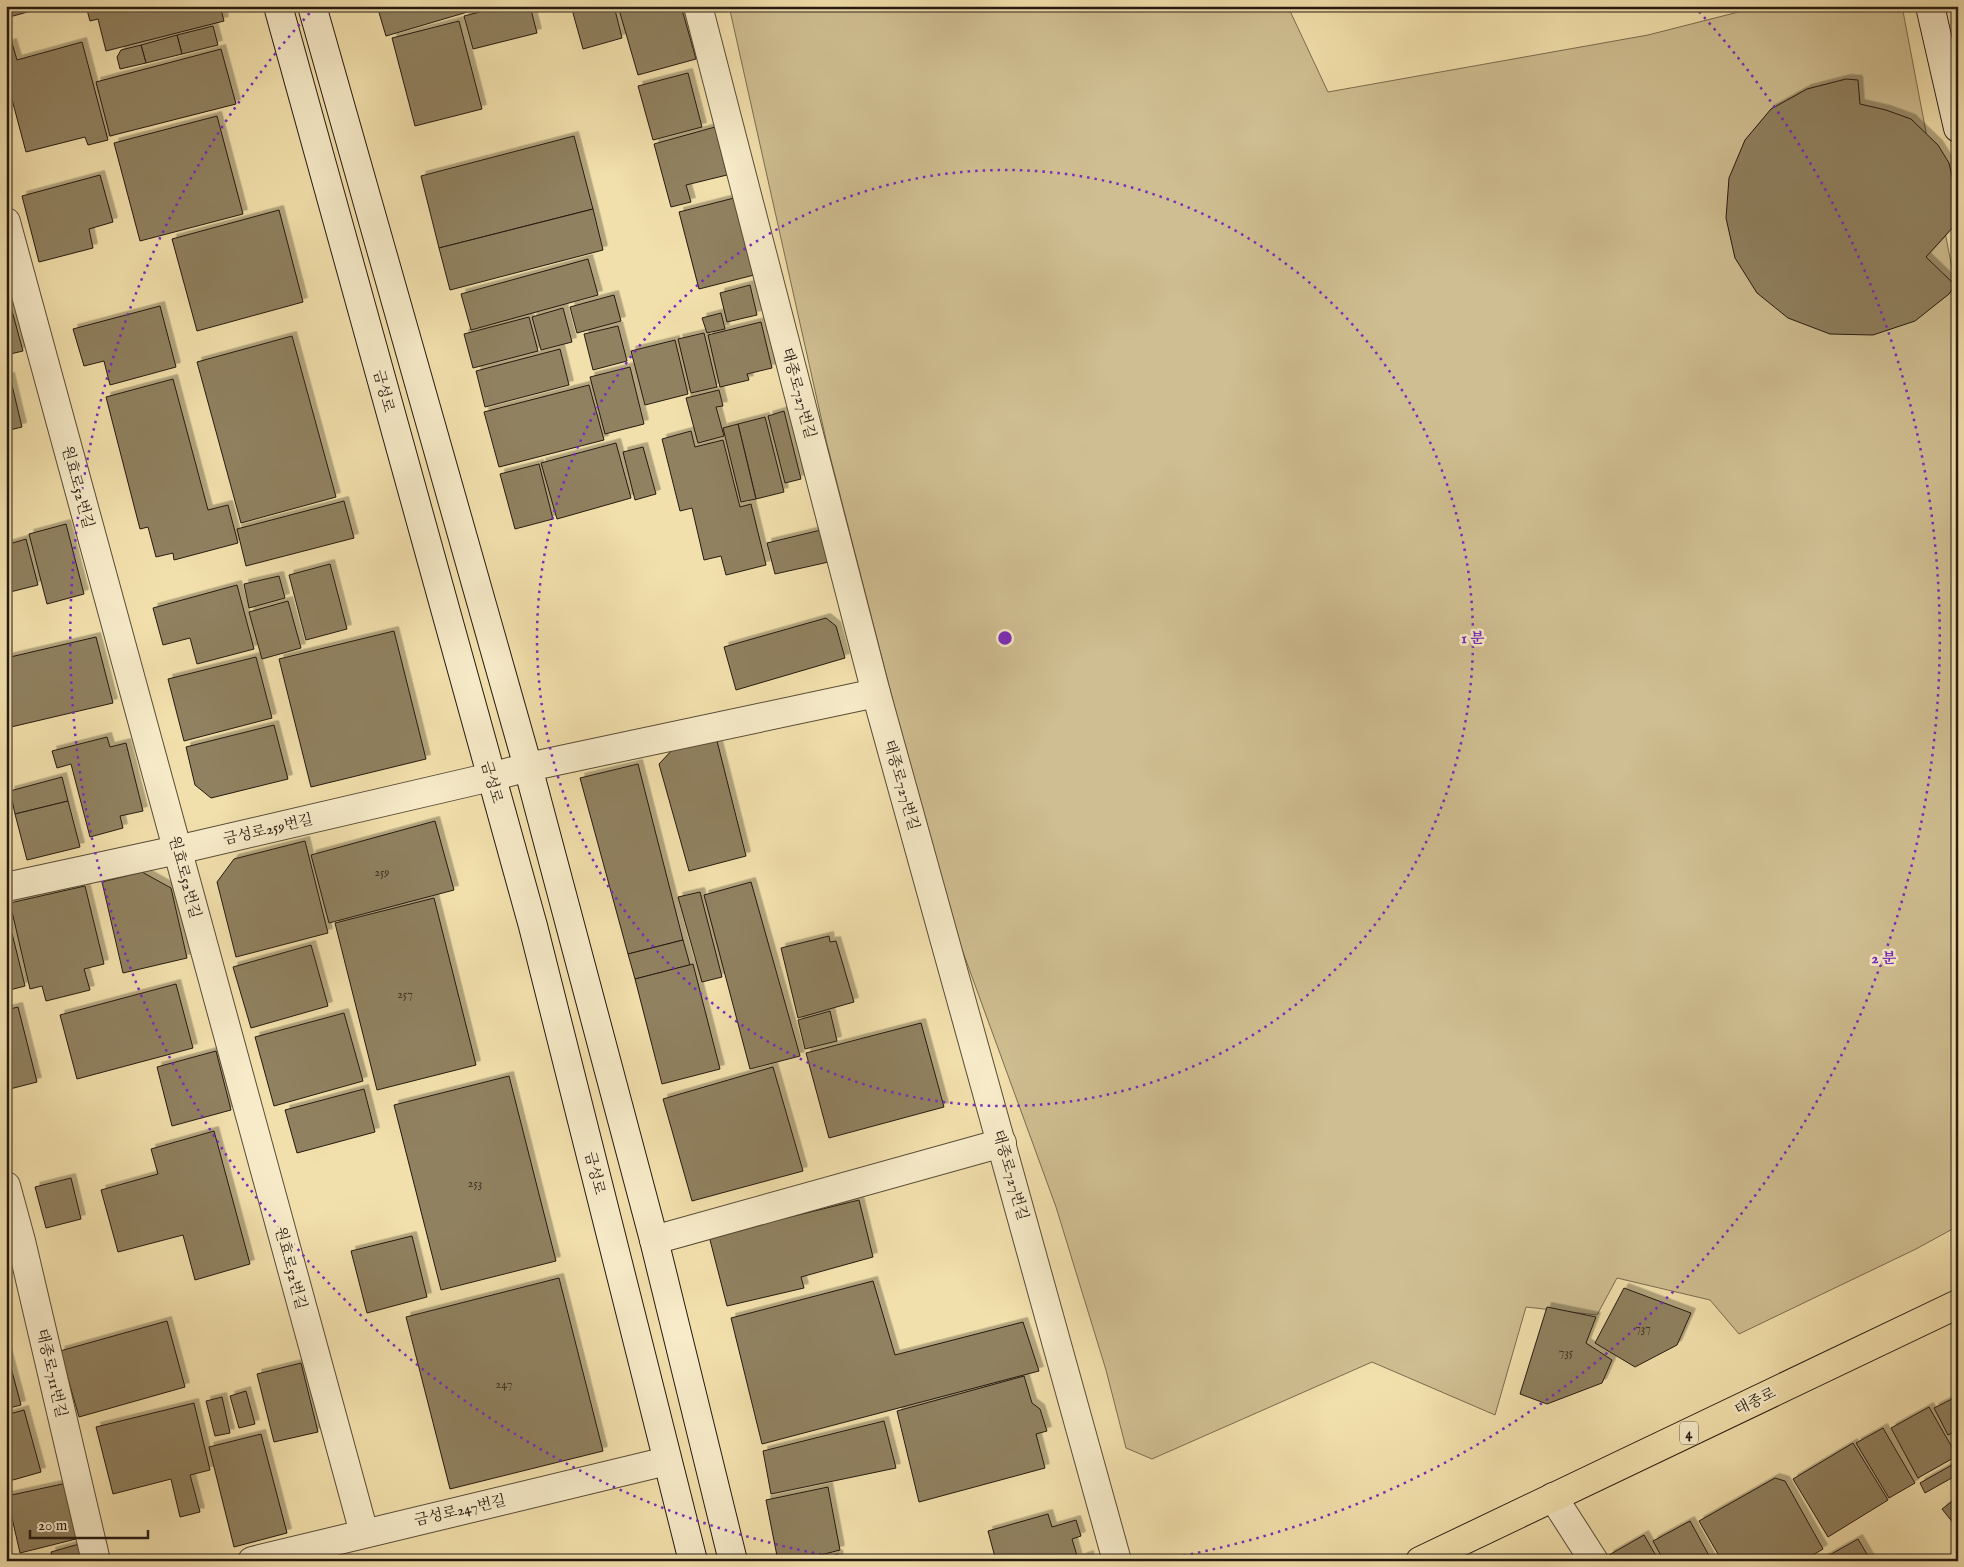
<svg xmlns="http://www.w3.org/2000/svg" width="1964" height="1567" font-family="'IM FELL English','Noto Serif KR',serif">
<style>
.green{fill:#cfbe91;stroke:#7a6c50}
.building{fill:#908161;stroke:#251a10;filter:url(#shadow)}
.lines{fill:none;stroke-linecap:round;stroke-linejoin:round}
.street-casing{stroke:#584c37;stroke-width:30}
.secondary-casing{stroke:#251a10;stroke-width:30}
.primary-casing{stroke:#251a10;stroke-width:30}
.street{stroke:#f7ebc9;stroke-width:28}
.secondary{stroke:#f7ebc9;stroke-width:28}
.primary{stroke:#f2e0ac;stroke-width:28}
.ring{fill:none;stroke:#7b2cbf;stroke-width:2.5;stroke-dasharray:2.5 5}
.labels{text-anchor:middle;stroke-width:5;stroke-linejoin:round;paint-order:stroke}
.number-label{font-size:12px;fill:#403424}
.shield{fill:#f7ebc9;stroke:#645948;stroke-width:1}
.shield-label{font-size:14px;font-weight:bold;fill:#251a10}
.street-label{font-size:15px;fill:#251a10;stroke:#f7ebc9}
.centre{fill:#7b2cbf;stroke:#f7ebc9;stroke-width:2.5}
.ring-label{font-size:15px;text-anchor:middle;font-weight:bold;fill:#7b2cbf;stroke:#f7ebc9;stroke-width:5;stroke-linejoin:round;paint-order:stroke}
</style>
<defs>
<filter id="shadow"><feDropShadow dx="4.5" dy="-4.5" stdDeviation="0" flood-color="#0004"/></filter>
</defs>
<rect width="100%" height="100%" fill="#f2e0ac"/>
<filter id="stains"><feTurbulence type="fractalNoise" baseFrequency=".004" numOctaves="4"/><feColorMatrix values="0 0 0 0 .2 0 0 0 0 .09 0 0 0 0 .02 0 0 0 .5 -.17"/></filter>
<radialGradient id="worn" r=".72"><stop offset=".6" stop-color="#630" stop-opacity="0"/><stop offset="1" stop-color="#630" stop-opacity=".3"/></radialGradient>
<path class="green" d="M 729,6 L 1290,6 L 1290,11 L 1328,92 L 1648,35 L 1762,6 L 1902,6 L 1958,300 L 1958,1226 L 1916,1249 L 1739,1334 L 1710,1300 L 1617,1278 L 1597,1315 L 1526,1307 L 1495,1415 L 1372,1362 L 1152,1459 L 1126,1448 L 1106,1370 L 1056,1207 L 944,900 L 827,444 Z"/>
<g class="building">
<path d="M 6,6 L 49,6 L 6,18 Z"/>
<path d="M 86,6 L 220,6 L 224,21 L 106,51 L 98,19 L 90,21 Z"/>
<path d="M 377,6 L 488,6 L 386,36 Z"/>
<path d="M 504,6 L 530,6 L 537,33 L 473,49 L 464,16 Z"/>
<path d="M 571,6 L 614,6 L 622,38 L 583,49 Z"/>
<path d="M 618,6 L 681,6 L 696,59 L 638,75 Z"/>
<path d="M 459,21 L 482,109 L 415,126 L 392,38 Z"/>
<path d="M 213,26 L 218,45 L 182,54 L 177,35 Z"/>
<path d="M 177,35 L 182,54 L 146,63 L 141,45 Z"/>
<path d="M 82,42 L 108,140 L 88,145 L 85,137 L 26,152 L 10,92 L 6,93 L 6,45 L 12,43 L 17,60 Z"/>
<path d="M 141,45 L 146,63 L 120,69 L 117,57 L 121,50 Z"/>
<path d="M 221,49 L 236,104 L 110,136 L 96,82 Z"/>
<path d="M 688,73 L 702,127 L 653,140 L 638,86 Z"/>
<path d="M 1846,79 L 1858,80 L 1860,104 L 1886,110 L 1911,119 L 1938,145 L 1949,163 L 1956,194 L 1954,226 L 1926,257 L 1955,285 L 1949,294 L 1915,321 L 1873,335 L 1830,334 L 1788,318 L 1757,293 L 1735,258 L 1726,218 L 1729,178 L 1745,140 L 1771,109 L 1807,89 Z"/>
<path d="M 217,116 L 243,214 L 140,241 L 114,143 Z"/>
<path d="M 715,127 L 727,175 L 686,185 L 691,202 L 671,207 L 654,144 Z"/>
<path d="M 574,136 L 593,209 L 439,248 L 421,176 Z"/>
<path d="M 100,175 L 113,222 L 89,229 L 93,248 L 39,262 L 22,196 Z"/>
<path d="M 738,197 L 758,274 L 699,289 L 679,212 Z"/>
<path d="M 593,209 L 603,250 L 450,290 L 439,248 Z"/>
<path d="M 279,210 L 303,302 L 197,331 L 172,239 Z"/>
<path d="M 588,259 L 598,295 L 471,330 L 461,294 Z"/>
<path d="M 750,285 L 757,315 L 727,322 L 720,293 Z"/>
<path d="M 6,289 L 23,351 L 6,355 Z"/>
<path d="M 614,295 L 621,321 L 577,333 L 570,307 Z"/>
<path d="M 160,306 L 176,367 L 110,385 L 104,361 L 84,366 L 73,329 Z"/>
<path d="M 563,308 L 572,342 L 541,350 L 532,317 Z"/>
<path d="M 721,313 L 725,329 L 707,333 L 702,318 Z"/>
<path d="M 529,317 L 538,351 L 473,368 L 464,334 Z"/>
<path d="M 761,322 L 772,368 L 747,374 L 749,380 L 720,387 L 708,335 Z"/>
<path d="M 618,326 L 627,361 L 593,370 L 584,334 Z"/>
<path d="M 704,333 L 717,387 L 691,393 L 678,339 Z"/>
<path d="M 292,336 L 336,497 L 241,523 L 197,362 Z"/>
<path d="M 675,340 L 688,394 L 645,405 L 631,351 Z"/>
<path d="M 560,349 L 569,385 L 485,407 L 476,371 Z"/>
<path d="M 630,367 L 644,424 L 605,434 L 590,377 Z"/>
<path d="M 10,377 L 22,427 L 6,431 L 6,378 Z"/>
<path d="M 173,379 L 208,510 L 228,505 L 238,543 L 174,560 L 173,553 L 156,557 L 148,527 L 140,529 L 106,397 Z"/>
<path d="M 589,385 L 604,440 L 499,467 L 484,412 Z"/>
<path d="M 719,390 L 723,406 L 716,407 L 724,436 L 698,443 L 686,398 Z"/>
<path d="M 784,411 L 801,479 L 785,483 L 768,416 Z"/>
<path d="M 765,417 L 784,492 L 756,499 L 738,424 Z"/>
<path d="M 738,424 L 756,499 L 741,502 L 723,428 Z"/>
<path d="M 691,431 L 695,447 L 723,440 L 740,507 L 751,504 L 766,565 L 726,575 L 721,556 L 704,560 L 692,508 L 680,511 L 662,439 Z"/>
<path d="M 616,443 L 631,498 L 557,519 L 541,463 Z"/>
<path d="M 643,447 L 656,494 L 635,500 L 623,452 Z"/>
<path d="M 539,464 L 553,519 L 515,529 L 500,474 Z"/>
<path d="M 344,501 L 354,538 L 246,566 L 237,529 Z"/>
<path d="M 66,524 L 84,594 L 47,604 L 29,534 Z"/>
<path d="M 825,529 L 833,561 L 775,574 L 767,543 Z"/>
<path d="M 26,539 L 38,585 L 6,593 L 6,545 Z"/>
<path d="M 330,564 L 347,629 L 306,640 L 289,575 Z"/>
<path d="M 279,576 L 285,598 L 249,608 L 244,584 Z"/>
<path d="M 237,585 L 254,649 L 197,664 L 190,638 L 163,645 L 153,608 Z"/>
<path d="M 288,601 L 301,648 L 262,659 L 249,612 Z"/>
<path d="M 826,618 L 836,626 L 845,658 L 736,690 L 724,647 Z"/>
<path d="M 394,631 L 426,759 L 311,787 L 279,659 Z"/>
<path d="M 96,637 L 113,703 L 11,727 L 6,709 L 6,658 Z"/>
<path d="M 256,657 L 272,718 L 184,741 L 168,679 Z"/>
<path d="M 274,725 L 288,779 L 211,798 L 195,785 L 186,747 Z"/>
<path d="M 107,737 L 110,747 L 126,743 L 143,811 L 120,816 L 123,828 L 90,837 L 71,764 L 57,768 L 52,751 Z"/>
<path d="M 716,737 L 746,856 L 689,871 L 659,764 L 675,747 Z"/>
<path d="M 638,764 L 683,940 L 628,954 L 580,778 Z"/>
<path d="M 62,777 L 68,801 L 15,814 L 10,791 Z"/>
<path d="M 68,801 L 80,847 L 27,860 L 15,814 Z"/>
<path d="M 435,821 L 454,890 L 329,923 L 311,855 Z"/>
<path d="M 305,841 L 328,933 L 236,957 L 217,882 L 234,859 Z"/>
<path d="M 142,872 L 171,888 L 187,958 L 123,973 L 102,882 Z"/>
<path d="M 751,882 L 800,1056 L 750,1069 L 704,895 Z"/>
<path d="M 85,886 L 104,964 L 84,969 L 90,990 L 46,1001 L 42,986 L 30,989 L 10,903 Z"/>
<path d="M 700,892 L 722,977 L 702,982 L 678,897 Z"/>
<path d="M 434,898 L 476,1065 L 377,1090 L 335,923 Z"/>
<path d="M 6,909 L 25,986 L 6,991 Z"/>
<path d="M 829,936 L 830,942 L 836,941 L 854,1002 L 798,1018 L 781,948 Z"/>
<path d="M 683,940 L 690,965 L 635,979 L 628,954 Z"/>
<path d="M 311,945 L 328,1006 L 251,1028 L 233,967 Z"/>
<path d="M 693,964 L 720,1069 L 662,1084 L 635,979 Z"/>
<path d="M 176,984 L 193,1048 L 77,1079 L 60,1015 Z"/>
<path d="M 18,1007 L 37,1082 L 6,1090 L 6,1010 Z"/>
<path d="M 830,1011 L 837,1041 L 805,1049 L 798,1020 Z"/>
<path d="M 344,1013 L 363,1081 L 274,1106 L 255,1037 Z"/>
<path d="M 921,1023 L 944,1107 L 829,1138 L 806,1053 Z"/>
<path d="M 216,1051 L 231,1110 L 172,1126 L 157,1067 Z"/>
<path d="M 773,1067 L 803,1171 L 692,1201 L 663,1099 Z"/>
<path d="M 509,1076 L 556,1261 L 441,1290 L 394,1105 Z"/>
<path d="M 364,1089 L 375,1132 L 297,1153 L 285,1110 Z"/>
<path d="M 214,1131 L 250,1264 L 195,1280 L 183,1235 L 118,1252 L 101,1190 L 158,1174 L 151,1149 Z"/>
<path d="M 71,1178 L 81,1219 L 46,1228 L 35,1187 Z"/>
<path d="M 859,1200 L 873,1257 L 801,1277 L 804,1288 L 727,1306 L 709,1236 L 783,1216 L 786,1218 Z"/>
<path d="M 412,1236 L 427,1297 L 367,1313 L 351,1251 Z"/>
<path d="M 559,1278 L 603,1451 L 450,1489 L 406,1317 Z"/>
<path d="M 873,1281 L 895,1355 L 1023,1322 L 1039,1371 L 762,1444 L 731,1318 Z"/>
<path d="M 1624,1288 L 1691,1313 L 1677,1345 L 1635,1367 L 1595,1343 Z"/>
<path d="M 1547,1307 L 1596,1317 L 1586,1343 L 1612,1360 L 1602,1383 L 1547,1404 L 1520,1394 Z"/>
<path d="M 167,1321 L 185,1387 L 79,1417 L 60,1351 Z"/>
<path d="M 6,1349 L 21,1405 L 6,1409 Z"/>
<path d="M 301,1363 L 318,1432 L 274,1442 L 257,1374 Z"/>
<path d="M 1024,1376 L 1032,1403 L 1040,1409 L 1047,1431 L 1036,1434 L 1045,1468 L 919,1502 L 897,1411 Z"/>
<path d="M 246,1391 L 255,1424 L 239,1428 L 230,1396 Z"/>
<path d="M 1958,1396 L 1958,1430 L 1948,1435 L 1934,1408 Z"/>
<path d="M 222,1397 L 230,1433 L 215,1436 L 206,1401 Z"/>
<path d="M 194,1403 L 210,1470 L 190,1475 L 200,1512 L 180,1517 L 171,1479 L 113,1494 L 96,1427 Z"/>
<path d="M 1929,1407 L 1957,1456 L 1918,1478 L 1891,1428 Z"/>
<path d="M 24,1410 L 41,1472 L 6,1482 L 6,1415 Z"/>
<path d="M 884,1421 L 896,1468 L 771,1494 L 763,1451 Z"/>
<path d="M 1883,1428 L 1915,1483 L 1889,1498 L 1856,1443 Z"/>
<path d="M 261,1434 L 287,1533 L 234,1547 L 209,1447 Z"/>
<path d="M 1853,1443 L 1888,1500 L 1828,1537 L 1793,1479 Z"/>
<path d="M 1952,1465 L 1957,1475 L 1925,1493 L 1920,1483 Z"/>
<path d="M 1775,1478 L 1785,1481 L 1823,1549 L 1803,1561 L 1722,1561 L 1699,1521 Z"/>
<path d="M 67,1483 L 80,1538 L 20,1553 L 7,1496 Z"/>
<path d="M 828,1487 L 840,1550 L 798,1561 L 778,1561 L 766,1500 Z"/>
<path d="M 1958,1497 L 1958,1529 L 1942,1509 Z"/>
<path d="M 1048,1514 L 1052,1527 L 1076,1520 L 1081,1536 L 1072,1539 L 1078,1559 L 1089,1555 L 1090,1561 L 996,1561 L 988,1531 Z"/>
<path d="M 1690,1521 L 1712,1561 L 1664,1561 L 1653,1541 Z"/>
<path d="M 1644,1535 L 1659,1561 L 1612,1561 L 1609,1555 Z"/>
<path d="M 1858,1539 L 1871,1561 L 1819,1561 Z"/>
<path d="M 79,1544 L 83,1561 L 53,1561 L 51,1552 Z"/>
<path d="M 838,1554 L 839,1561 L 815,1561 Z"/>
</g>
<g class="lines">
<defs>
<g id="street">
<path d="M 698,6 L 876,693 L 1117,1561"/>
<path d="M 6,222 L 364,1533"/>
<path d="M 6,887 L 177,850 L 491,777 L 528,767 L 876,693"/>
<path d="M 6,1186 L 21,1241 L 96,1561"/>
<path d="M 654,1240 L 1002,1143"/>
<path d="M 1553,1497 L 1594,1561"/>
<path d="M 252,1561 L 667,1461"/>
</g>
<g id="secondary">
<path d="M 278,6 L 533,926 L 693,1561"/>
<path d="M 312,6 L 528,767 L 654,1240 L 733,1561"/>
<path d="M 1930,6 L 1958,128"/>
</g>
<path id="primary" d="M 1420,1561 L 1958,1304"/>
</defs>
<use href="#street" class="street-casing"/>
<use href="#secondary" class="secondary-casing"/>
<use href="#primary" class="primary-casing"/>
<use href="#street" class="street"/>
<use href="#secondary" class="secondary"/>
<use href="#primary" class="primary"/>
</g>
<g class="ring">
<circle cx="1005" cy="638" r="468"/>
<path d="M851 1560A935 935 0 0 1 316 6M1694 6A935 935 0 0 1 1159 1560"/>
</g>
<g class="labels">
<g class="number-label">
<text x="382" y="876">259</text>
<text x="405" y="998">257</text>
<text x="475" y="1187">253</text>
<text x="1643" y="1332">737</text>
<text x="1566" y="1356">735</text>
<text x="504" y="1388">247</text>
</g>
<rect class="shield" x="1680" y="1421.5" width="18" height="23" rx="4"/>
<g class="shield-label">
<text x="1689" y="1438">4</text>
</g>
<g class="street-label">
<text transform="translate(384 391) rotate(75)" y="5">금성로</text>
<text transform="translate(799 393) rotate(75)" y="5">태종로727번길</text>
<text transform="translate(78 487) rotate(75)" y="5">원효로52번길</text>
<text transform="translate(492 782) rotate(74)" y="5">금성로</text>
<text transform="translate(902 785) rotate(74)" y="5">태종로727번길</text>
<text transform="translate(268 829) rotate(-13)" y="5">금성로259번길</text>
<text transform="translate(185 877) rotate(75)" y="5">원효로52번길</text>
<text transform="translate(595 1173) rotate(76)" y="5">금성로</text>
<text transform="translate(1011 1175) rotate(74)" y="5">태종로727번길</text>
<text transform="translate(291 1268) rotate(75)" y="5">원효로52번길</text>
<text transform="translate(52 1373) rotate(77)" y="5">태종로711번길</text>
<text transform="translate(1755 1401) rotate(-26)" y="5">태종로</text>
<text transform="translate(460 1510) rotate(-13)" y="5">금성로247번길</text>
</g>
</g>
<circle cx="1005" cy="638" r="8" class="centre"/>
<g class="ring-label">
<text x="1473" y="643">1 분</text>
<text x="1884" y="963">2 분</text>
</g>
<rect width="1964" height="1567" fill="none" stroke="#f2e0ac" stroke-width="25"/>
<rect x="8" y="8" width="1949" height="1552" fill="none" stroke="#251a10" stroke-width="2.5"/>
<rect x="12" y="12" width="1939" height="1542" fill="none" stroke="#251a10"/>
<path d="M30 1530v8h118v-8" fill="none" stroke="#251a10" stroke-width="2.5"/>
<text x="38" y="1530" font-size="15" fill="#251a10" stroke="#f7ebc9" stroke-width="4" paint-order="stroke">20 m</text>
<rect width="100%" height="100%" filter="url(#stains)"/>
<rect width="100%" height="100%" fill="url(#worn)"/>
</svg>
